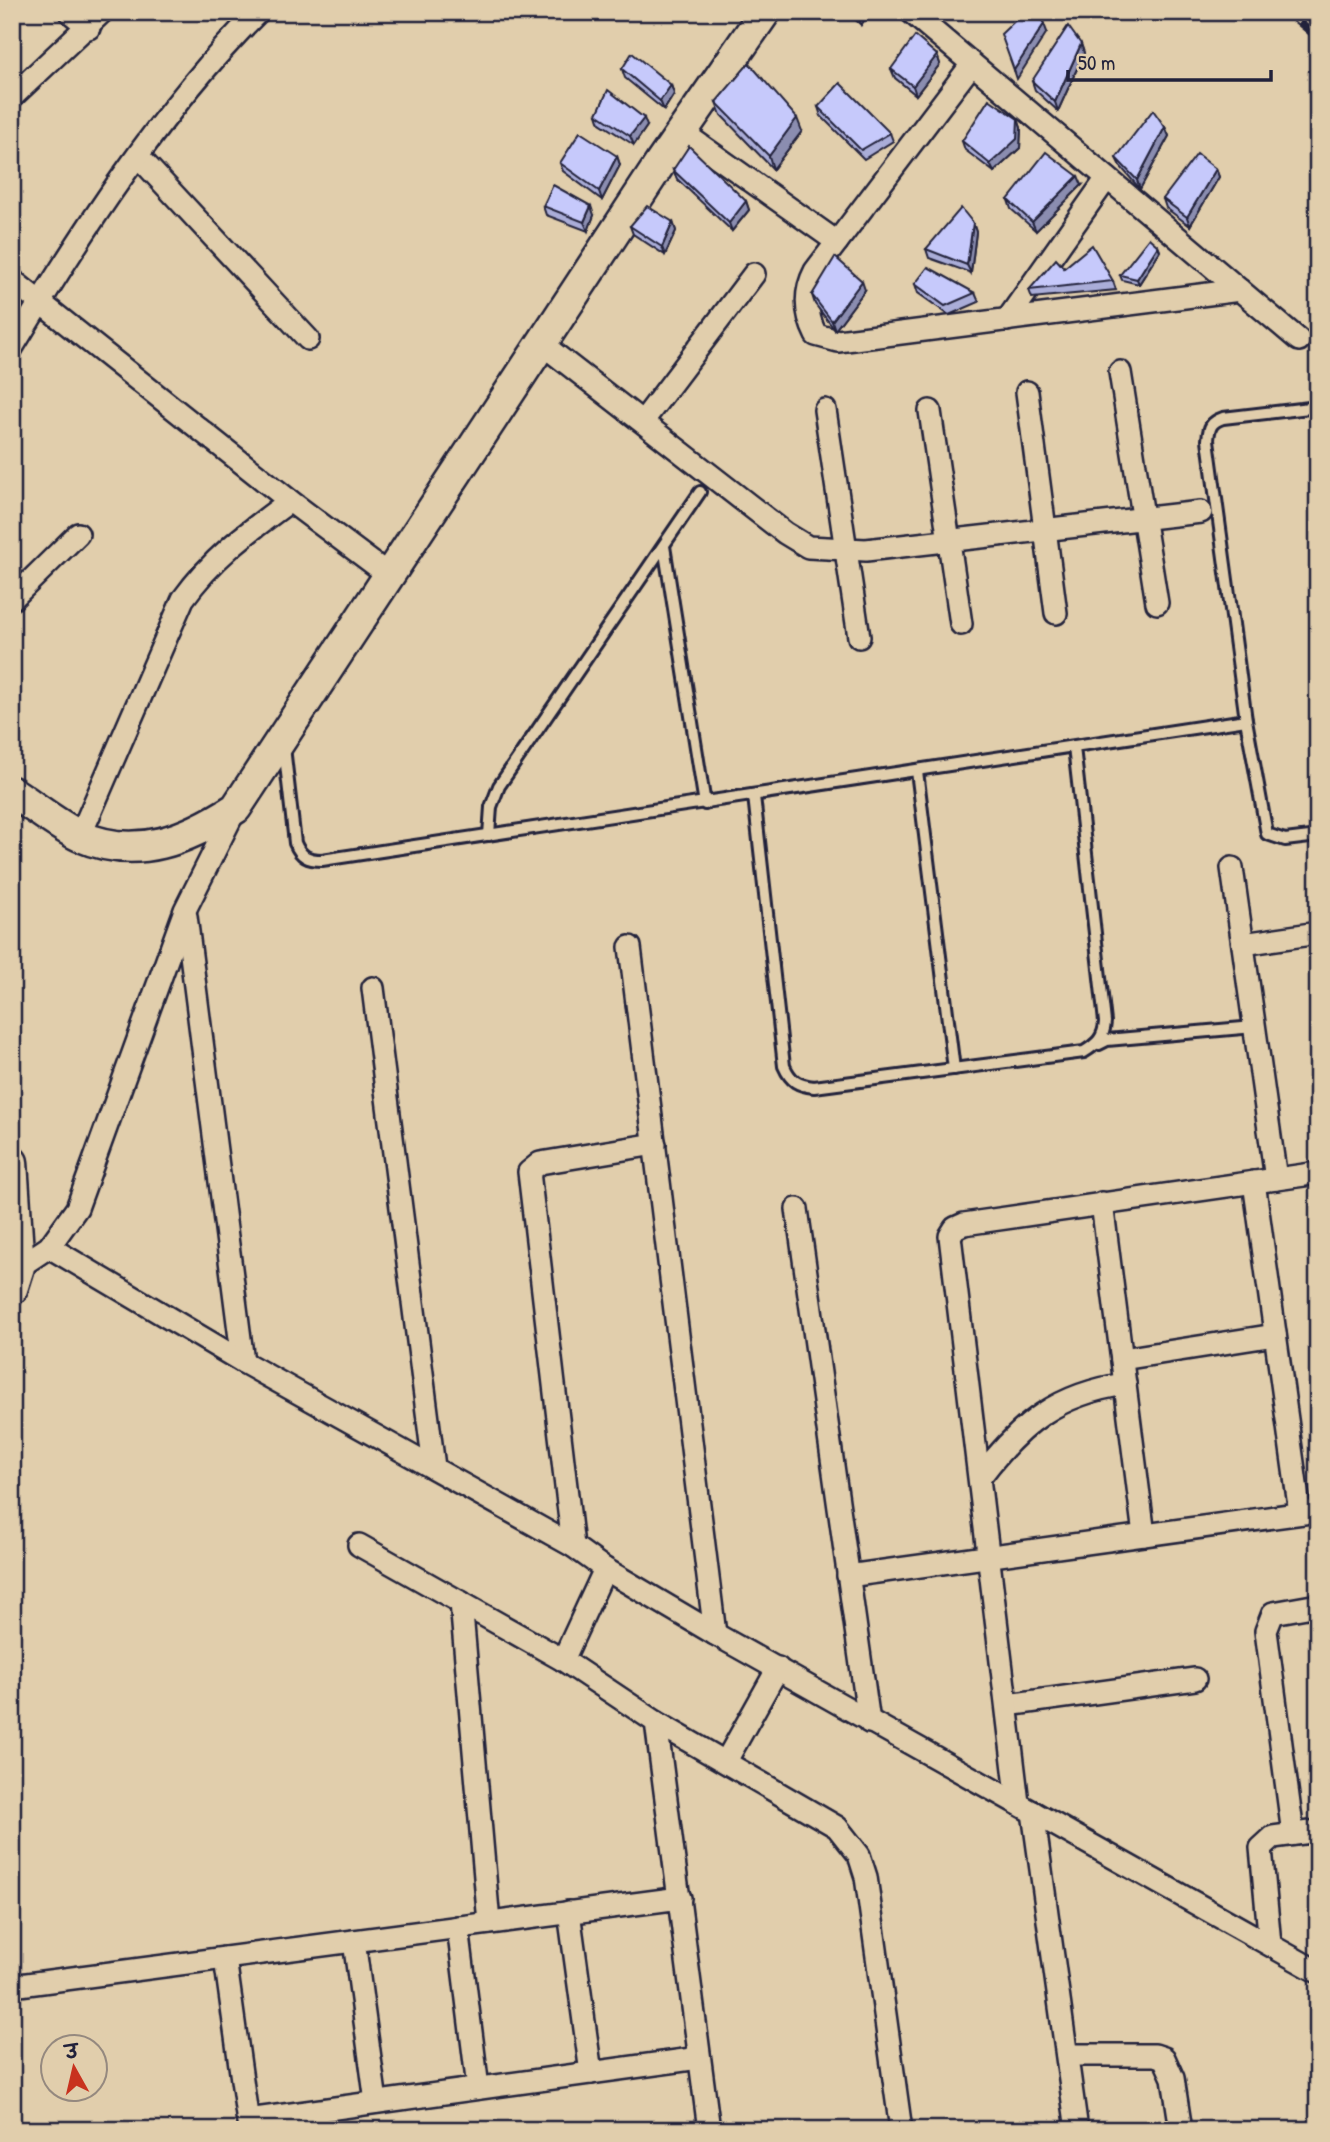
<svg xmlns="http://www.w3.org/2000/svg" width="1330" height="2142" font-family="'Patrick Hand','Playpen Sans Deva',sans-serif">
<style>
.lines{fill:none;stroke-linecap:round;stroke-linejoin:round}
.lane-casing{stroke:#22223b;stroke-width:16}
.street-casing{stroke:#22223b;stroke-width:26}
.secondary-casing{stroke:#22223b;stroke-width:35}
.lane{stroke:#e1ceac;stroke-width:10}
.street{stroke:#e1ceac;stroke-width:21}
.secondary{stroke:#e1ceac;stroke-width:30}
.rail-casing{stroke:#22223b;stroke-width:8}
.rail{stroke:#e1ceac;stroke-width:5;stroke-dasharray:16;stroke-linecap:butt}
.wall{fill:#aaadd8;stroke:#22223b;stroke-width:2}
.shaded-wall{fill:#8b8db0;stroke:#22223b;stroke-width:2}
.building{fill:#c6c9fb;stroke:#22223b;stroke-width:2}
</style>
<rect width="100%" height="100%" fill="#e1ceac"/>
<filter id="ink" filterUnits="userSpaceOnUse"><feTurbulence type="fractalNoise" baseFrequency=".0143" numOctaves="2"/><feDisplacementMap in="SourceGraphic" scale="14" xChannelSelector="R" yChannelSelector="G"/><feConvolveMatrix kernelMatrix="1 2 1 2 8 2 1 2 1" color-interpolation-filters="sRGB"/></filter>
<g filter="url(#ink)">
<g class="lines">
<defs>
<g id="lane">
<path d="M 664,546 L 705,804"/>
<path d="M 1246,720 L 1267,834 L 1285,840 L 1318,836"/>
<path d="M 284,747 L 295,843 C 301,857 308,860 322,860 L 1246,720 L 1208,440 C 1209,427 1211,422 1223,418 L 1318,407"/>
<path d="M 917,771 L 954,1069"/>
<path d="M 754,796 L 784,1066 C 791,1082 798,1085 814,1087 L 1084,1052 C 1097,1044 1104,1038 1105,1022 L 1074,747"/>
<path d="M 489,835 L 491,807 L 499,786 L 700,492"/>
<path d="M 1099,1044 L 1107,1040 L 1254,1027"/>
</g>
<g id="street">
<path d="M 70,12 L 89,28"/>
<path d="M 911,12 L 1299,340"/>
<path d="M 972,64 L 815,271 C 804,292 805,313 816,335 L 838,341 L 1240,290"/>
<path d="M 12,97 L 102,12"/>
<path d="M 682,132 L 837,242"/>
<path d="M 139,157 L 308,339"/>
<path d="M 12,280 L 290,501 L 390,576"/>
<path d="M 1007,320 L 1107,178"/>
<path d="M 542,344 L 785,533 L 808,547 L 866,550 L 1201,512"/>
<path d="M 12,348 C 82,232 162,108 258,12"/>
<path d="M 1120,372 L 1157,603"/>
<path d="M 1027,392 L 1056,613"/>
<path d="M 825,410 L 859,637"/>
<path d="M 930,411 L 961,624"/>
<path d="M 643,421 L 754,274"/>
<path d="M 12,599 L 78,534"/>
<path d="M 80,836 L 183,599 C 214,556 248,532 290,501"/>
<path d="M 1232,868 L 1276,1179"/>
<path d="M 186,916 L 243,1362"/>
<path d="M 1243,944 L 1318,933"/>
<path d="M 630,947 L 715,1634"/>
<path d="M 373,988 L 434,1467"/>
<path d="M 1254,1182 L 1300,1513"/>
<path d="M 1102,1203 L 1144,1535"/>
<path d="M 797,1209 L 869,1722"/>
<path d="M 49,1247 L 243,1362 L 573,1546 L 605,1569 L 715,1634 L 1318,1972"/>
<path d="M 19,1267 L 49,1247 L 77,1208 L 185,910 L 236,808"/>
<path d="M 1122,1359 L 1275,1335"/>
<path d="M 981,1476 C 1021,1423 1058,1394 1125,1384"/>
<path d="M 359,1545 L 563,1660 L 605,1569"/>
<path d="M 573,1546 L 529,1172 L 540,1163 L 655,1144"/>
<path d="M 848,1576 L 1318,1511"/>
<path d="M 461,1602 L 489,1923"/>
<path d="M 563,1660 L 656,1722 L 709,2130"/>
<path d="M 1007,1705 L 1195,1679"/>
<path d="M 656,1722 L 837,1827 L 859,1855 L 866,1877 L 901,2130"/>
<path d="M 726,1761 L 778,1668"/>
<path d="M 1018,1803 L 950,1236 L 955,1228 L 964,1224 L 1318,1173"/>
<path d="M 1033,1812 L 1077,2130"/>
<path d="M 1293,1834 L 1266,1631 L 1273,1613 L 1318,1605"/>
<path d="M 569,1912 L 591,2073"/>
<path d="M 458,1927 L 478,2088"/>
<path d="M 354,1941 L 376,2102"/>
<path d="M 1270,1944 L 1261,1848 L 1273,1837 L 1318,1831"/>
<path d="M 225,1958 L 249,2130"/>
<path d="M 12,1986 L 680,1898"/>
<path d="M 1067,2055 L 1155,2055 L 1164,2058 L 1173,2078 L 1181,2130"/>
<path d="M 248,2120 L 699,2058"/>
</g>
<g id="secondary">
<path d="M 12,792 C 34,806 57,825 80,836 C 137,861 188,839 236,808 L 661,162 L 765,12"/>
<path d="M 12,1162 L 19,1267 L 12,1289"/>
</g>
</defs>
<use href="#lane" class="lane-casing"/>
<use href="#street" class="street-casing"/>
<use href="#secondary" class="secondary-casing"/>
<use href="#lane" class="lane"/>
<use href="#street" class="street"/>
<use href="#secondary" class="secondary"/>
<defs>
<path id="rail" d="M 1287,12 L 1318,38"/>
</defs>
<use href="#rail" class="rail-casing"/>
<use href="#rail" class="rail"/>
</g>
<g class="wall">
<path d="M 847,12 L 870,12 L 861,25 Z"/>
<path d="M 1081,44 L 1084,53 L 1058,111 L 1035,90 L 1032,81 Z"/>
<path d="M 937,55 L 940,64 L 916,95 L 895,78 L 891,69 Z"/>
<path d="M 622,69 L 671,85 L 674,94 L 664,110 L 625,78 Z"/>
<path d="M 716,102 L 802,131 L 773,169 L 721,115 Z"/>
<path d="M 818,107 L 890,133 L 893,141 L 864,159 L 821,116 Z"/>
<path d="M 597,114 L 647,126 L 634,145 L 600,123 Z"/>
<path d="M 1018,119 L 1021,128 L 1020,148 L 994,172 L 965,150 L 962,141 Z"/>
<path d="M 1165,127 L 1169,136 L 1140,189 L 1120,166 L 1116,158 Z"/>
<path d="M 617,156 L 620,165 L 602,200 L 563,171 L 560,163 Z"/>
<path d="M 1216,169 L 1219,177 L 1190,226 L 1166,208 L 1163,199 Z"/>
<path d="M 673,170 L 746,201 L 749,210 L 732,231 L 677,179 Z"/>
<path d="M 1082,185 L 1036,231 L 1011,209 L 1008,200 Z"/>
<path d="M 543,206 L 594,215 L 588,231 L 546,215 Z"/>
<path d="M 673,222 L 676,231 L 665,255 L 633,234 L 630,226 Z"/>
<path d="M 973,223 L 976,232 L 971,273 L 929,258 L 926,249 Z"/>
<path d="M 1158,246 L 1160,251 L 1139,284 L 1122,280 L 1120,275 Z"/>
<path d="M 1064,268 L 1113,281 L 1116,290 L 1032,298 L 1029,290 Z"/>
<path d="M 915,284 L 975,293 L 979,302 L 949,315 L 918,293 Z"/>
<path d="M 865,290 L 835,330 L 815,304 L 812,295 Z"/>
</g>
<g class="shaded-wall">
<path d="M 860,12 L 870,12 L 861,25 L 858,16 Z"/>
<path d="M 1044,24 L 1047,32 L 1017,79 L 1014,70 Z"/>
<path d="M 1081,44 L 1084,53 L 1058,111 L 1055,102 Z"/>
<path d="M 937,55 L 940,64 L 916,95 L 913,86 Z"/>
<path d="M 671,85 L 674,94 L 664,110 L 660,101 Z"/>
<path d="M 644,118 L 647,126 L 634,145 L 630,136 Z"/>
<path d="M 797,118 L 802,131 L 773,169 L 769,156 Z"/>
<path d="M 1018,119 L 1021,128 L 1020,148 L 994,172 L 990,164 Z"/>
<path d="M 1165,127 L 1169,136 L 1140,189 L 1137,180 Z"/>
<path d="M 617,156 L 620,165 L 602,200 L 599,191 Z"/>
<path d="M 1216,169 L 1219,177 L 1190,226 L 1187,217 Z"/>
<path d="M 1078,176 L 1082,185 L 1036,231 L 1032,222 Z"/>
<path d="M 746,201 L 749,210 L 732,231 L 729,223 Z"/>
<path d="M 591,206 L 594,215 L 588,231 L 584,222 Z"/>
<path d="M 673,222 L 676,231 L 665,255 L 662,247 Z"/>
<path d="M 973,223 L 976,232 L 971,273 L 967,265 Z"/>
<path d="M 1158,246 L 1160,251 L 1139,284 L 1137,279 Z"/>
<path d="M 862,281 L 865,290 L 835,330 L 832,321 Z"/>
</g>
<g class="building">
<path d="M 1024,12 L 1038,12 L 1044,24 L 1014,70 L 1001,34 Z"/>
<path d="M 1068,26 L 1081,44 L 1055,102 L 1032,81 Z"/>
<path d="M 915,36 L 937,55 L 913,86 L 891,69 Z"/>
<path d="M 632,53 L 671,85 L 660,101 L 622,69 Z"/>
<path d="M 749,63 L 797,118 L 769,156 L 716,102 Z"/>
<path d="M 840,83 L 890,133 L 861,150 L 818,107 Z"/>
<path d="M 608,90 L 644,118 L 630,136 L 597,114 Z"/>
<path d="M 989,99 L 1018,119 L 1017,139 L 990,164 L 962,141 Z"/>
<path d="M 1153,110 L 1165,127 L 1137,180 L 1116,158 Z"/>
<path d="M 580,132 L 617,156 L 599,191 L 560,163 Z"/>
<path d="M 689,146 L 746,201 L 729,223 L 673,170 Z"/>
<path d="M 1046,152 L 1078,176 L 1032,222 L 1008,200 Z"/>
<path d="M 1197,154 L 1216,169 L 1187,217 L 1163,199 Z"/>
<path d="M 553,185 L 591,206 L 584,222 L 543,206 Z"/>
<path d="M 647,206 L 673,222 L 662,247 L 630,226 Z"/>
<path d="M 961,208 L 973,223 L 967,265 L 926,249 Z"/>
<path d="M 1149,238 L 1158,246 L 1137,279 L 1120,275 Z"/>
<path d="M 1092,245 L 1113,281 L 1029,290 L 1056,259 L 1064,268 Z"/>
<path d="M 835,257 L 862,281 L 832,321 L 812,295 Z"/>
<path d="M 928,267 L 975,293 L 945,306 L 915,284 Z"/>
</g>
</g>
<rect width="1330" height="2142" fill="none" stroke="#e1ceac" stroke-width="42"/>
<rect x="21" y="21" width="1288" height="2100" fill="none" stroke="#22223b" stroke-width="2.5" filter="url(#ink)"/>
<g transform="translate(74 2068) rotate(352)"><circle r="33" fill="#e1ceac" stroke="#95897f" stroke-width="2"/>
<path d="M0-5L12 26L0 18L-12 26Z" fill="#c8321e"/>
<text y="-10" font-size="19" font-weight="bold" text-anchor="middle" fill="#22223b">उ</text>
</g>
<path d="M1068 70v10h203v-10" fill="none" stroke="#22223b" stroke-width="3.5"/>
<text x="1078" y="70" font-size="21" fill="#22223b" stroke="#e1ceac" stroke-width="5" paint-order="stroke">50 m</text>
</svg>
